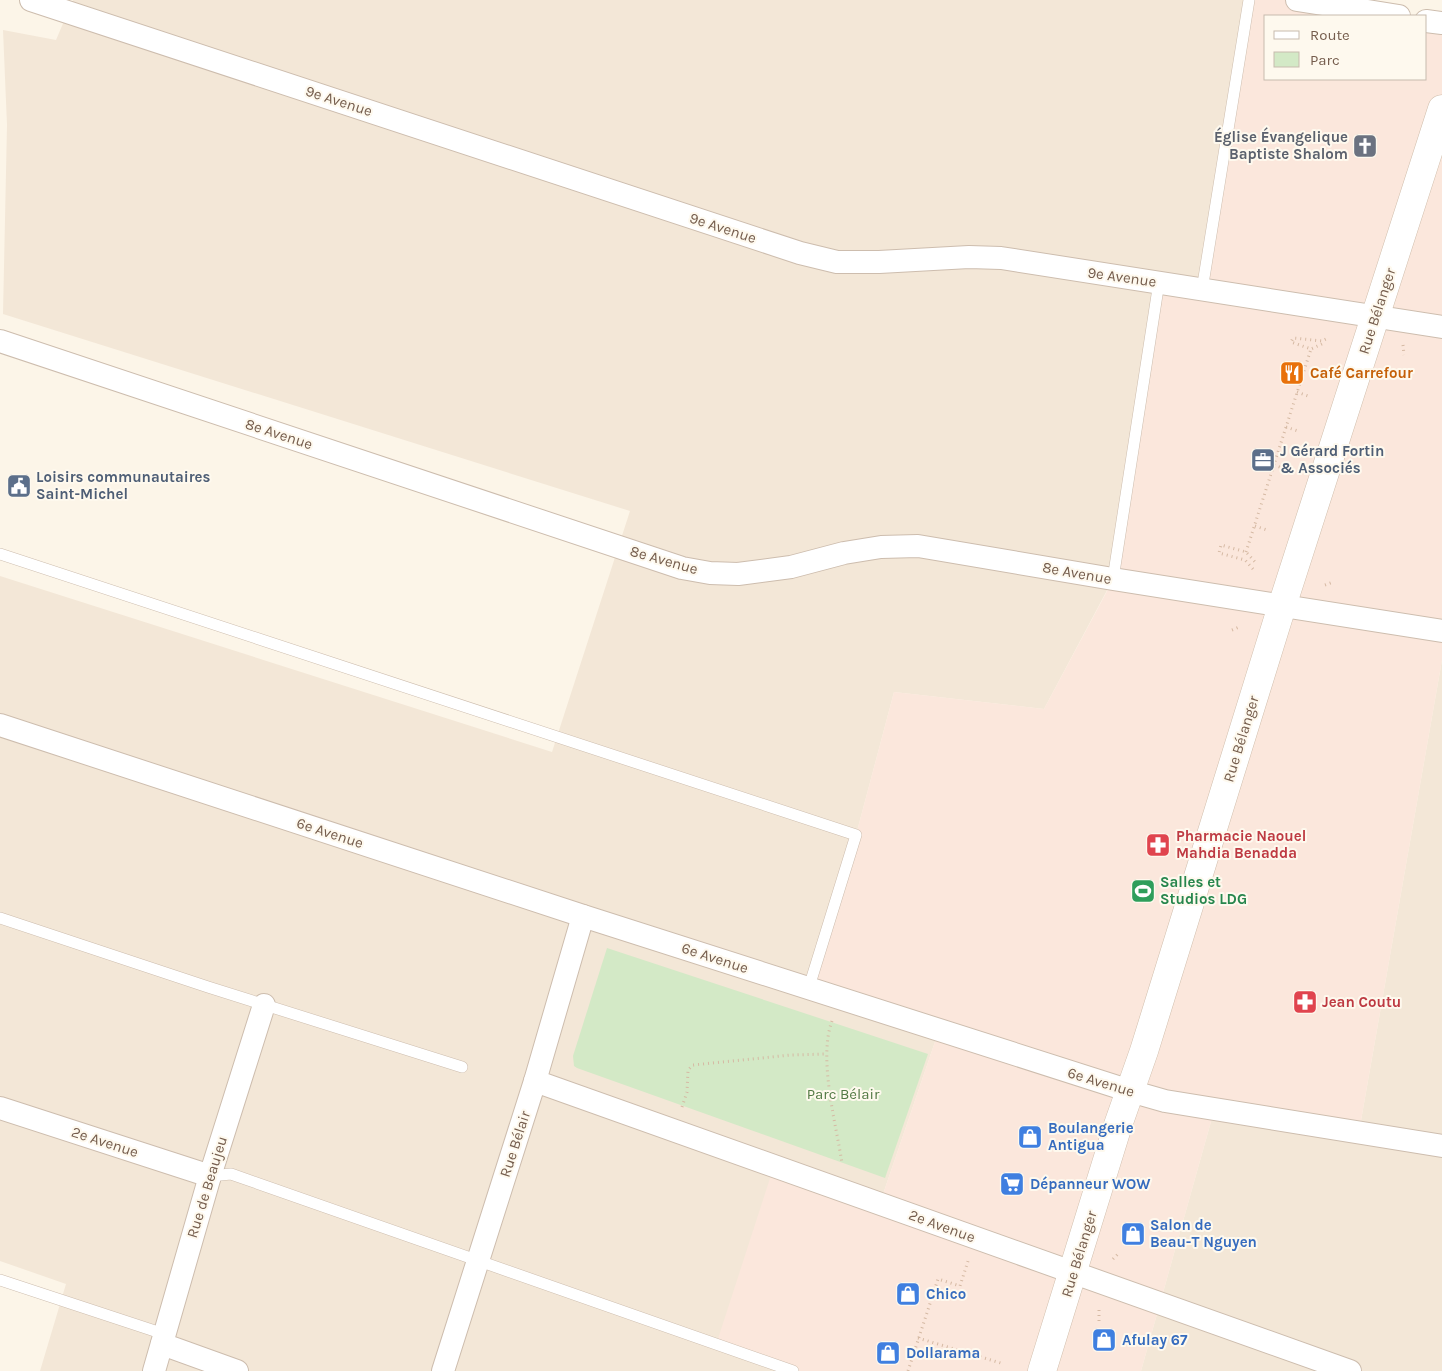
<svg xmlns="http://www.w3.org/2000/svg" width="1442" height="1371" font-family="Karla,sans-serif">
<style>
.residential{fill:#f3e7d7}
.commercial{fill:#fbe7dc}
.green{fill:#d3e9c6}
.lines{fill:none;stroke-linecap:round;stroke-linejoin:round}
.lane-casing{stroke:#cdbdae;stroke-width:12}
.street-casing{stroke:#cdbdae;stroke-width:24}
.secondary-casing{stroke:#d0beac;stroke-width:29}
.path{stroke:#d5b9a3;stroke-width:3;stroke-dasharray:1 4;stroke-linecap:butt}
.lane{stroke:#fff;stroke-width:11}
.street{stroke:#fff;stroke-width:22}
.secondary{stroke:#fff;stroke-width:28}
.labels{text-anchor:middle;stroke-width:4;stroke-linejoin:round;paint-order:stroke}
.street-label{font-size:15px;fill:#755d4d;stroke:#fef9ee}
.worship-label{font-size:15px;font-weight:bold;fill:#5b616d;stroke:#fef9ee;text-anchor:end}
.food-label{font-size:15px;font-weight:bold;fill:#c56008;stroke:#fef9ee;text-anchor:start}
.service-label{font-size:15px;font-weight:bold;fill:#4e5e75;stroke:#fef9ee;text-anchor:start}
.health-label{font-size:15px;font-weight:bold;fill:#be3a42;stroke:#fef9ee;text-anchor:start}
.leisure-label{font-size:15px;font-weight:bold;fill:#27864d;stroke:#fef9ee;text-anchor:start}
.park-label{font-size:15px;fill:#537a45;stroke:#fef9ee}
.shop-label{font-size:15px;font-weight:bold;fill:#366cbe;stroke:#fef9ee;text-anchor:start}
</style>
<rect width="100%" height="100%" fill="#fcf5e8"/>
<g class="residential">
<path d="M 73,0 L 1249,0 L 1202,290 L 1113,579 L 1044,709 L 894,692 L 856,835 L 939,1030 L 880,1203 L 793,1371 L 40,1371 L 66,1284 L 0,1261 L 0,576 L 552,752 L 630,511 L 3,314 L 7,125 L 3,30 L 56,40 Z"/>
<path d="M 1442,660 L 1442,1371 L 1141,1371 L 1212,1118 L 1359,1132 Z"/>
</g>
<path class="commercial" d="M 1249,0 L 1297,0 L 1399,16 L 1266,16 L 1266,79 L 1426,79 L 1426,21 L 1442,23 L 1442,660 L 1359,1132 L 1212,1118 L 1141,1371 L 793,1371 L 716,1345 L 774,1166 L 880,1203 L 939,1030 L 809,987 L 856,835 L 894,692 L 1044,709 L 1113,580 L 1159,282 L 1202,290 Z"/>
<path class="green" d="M 607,948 L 928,1054 L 885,1178 L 577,1068 L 574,1066 L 573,1056 Z"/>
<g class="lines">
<defs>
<g id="lane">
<path d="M 1202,290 L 1249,0"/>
<path d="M 0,554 L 856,835 L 809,987"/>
<path d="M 1113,579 L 1159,282"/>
<path d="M 0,918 L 208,987 L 462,1067"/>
<path d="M 210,1176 L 231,1174 L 793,1371"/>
<path d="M 0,1280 L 164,1334"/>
</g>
<g id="street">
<path d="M 31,0 L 800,253 L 837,262 L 879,262 L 969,257 L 1001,258 L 1442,327"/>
<path d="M 1297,0 L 1399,16"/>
<path d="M 1426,21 L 1442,23"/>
<path d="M 0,341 L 682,568 L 710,573 L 738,574 L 791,567 L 844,553 L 881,547 L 918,546 L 1113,579 L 1442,631"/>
<path d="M 0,725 L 583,916 L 1130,1091 L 1165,1101 L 1442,1146"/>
<path d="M 535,1081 L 1350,1371"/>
<path d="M 0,1108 L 210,1176"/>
<path d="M 162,1344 L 237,1371"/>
<path d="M 154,1371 L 210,1176 L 264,1005"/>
<path d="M 443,1371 L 535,1081 L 583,916"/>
</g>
<path id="secondary" d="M 1042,1371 L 1118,1125 L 1144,1051 L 1282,606 L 1442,109"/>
</defs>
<use href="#lane" class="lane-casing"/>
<use href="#street" class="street-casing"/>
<use href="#secondary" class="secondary-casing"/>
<g class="path">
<path d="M 1322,344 L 1311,349 L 1291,342 L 1293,338 L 1322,341 L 1328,338"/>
<path d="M 1403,345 L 1404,355"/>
<path d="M 1297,392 L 1308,396"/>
<path d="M 1286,427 L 1298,431"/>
<path d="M 1274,465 L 1285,469"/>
<path d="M 1255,526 L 1267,530"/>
<path d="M 1246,552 L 1311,349"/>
<path d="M 1253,569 L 1245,560 L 1219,553 L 1221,545 L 1246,552 L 1256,563"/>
<path d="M 1325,585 L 1333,582"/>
<path d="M 1232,630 L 1239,627"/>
<path d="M 832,1021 C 818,1058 836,1124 842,1163"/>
<path d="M 682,1107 L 687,1092 L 688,1070 L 693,1065 L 791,1055 L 827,1054"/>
<path d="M 1113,1259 L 1120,1252"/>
<path d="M 1099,1321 L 1099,1308"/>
<path d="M 918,1338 L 1004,1364"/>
<path d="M 908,1371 L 938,1279 L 960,1286 L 968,1261"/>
</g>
<use href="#lane" class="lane"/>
<use href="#street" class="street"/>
<use href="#secondary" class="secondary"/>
</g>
<defs>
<symbol id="church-square" viewBox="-11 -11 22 22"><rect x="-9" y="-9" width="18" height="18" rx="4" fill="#6b7280" stroke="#fef9ee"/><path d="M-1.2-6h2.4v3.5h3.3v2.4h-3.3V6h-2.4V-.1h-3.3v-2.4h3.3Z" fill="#fff"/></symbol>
<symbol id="restaurant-square" viewBox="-11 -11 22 22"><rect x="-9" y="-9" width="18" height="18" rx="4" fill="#e8710a" stroke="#fef9ee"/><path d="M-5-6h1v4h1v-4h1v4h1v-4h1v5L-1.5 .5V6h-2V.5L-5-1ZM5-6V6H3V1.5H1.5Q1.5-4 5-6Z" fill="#fff"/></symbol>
<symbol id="office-square" viewBox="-11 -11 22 22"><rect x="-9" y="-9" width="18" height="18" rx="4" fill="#5c6f8a" stroke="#fef9ee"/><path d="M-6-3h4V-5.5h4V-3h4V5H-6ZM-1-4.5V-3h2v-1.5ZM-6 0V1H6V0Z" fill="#fff"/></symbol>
<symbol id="civic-square" viewBox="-11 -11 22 22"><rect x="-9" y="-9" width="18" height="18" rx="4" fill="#5c6f8a" stroke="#fef9ee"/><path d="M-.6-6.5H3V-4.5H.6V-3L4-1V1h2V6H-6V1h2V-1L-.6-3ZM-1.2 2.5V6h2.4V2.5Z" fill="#fff"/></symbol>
<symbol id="pharmacy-square" viewBox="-11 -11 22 22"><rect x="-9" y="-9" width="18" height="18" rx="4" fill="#e0444e" stroke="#fef9ee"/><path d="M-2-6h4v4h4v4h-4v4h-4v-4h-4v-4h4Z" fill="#fff"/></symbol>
<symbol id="stadium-square" viewBox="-11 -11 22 22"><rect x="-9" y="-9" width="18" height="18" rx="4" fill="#2e9e5b" stroke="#fef9ee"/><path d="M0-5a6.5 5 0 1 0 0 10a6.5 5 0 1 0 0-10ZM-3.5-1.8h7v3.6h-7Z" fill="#fff"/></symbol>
<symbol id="shop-square" viewBox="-11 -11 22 22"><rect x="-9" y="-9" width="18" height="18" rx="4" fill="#3f7fe0" stroke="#fef9ee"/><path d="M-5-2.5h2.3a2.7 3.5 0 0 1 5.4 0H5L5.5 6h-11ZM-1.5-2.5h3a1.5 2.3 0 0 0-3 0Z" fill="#fff"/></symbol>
<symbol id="supermarket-square" viewBox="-11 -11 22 22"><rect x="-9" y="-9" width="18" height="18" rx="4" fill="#3f7fe0" stroke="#fef9ee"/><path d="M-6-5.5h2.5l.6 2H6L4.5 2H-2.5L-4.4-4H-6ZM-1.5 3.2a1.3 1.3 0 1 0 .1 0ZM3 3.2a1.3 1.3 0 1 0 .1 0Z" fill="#fff"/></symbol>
</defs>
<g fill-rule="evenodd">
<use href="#church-square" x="1351" y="132" width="28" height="28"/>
<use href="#restaurant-square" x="1278" y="359" width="28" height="28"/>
<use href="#office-square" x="1249" y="446" width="28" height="28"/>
<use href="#civic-square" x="5" y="472" width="28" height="28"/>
<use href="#pharmacy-square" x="1144" y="831" width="28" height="28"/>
<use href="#stadium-square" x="1129" y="877" width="28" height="28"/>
<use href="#pharmacy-square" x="1291" y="988" width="28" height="28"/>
<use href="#shop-square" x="1016" y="1123" width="28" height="28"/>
<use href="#supermarket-square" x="998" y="1170" width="28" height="28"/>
<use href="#shop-square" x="1119" y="1220" width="28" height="28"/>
<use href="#shop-square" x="894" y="1280" width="28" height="28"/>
<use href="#shop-square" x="1090" y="1326" width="28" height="28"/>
<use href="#shop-square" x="874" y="1339" width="28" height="28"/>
</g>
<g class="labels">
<g class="street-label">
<text transform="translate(339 101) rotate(18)" y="5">9e Avenue</text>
<text transform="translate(723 228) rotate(18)" y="5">9e Avenue</text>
<text transform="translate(1122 277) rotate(8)" y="5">9e Avenue</text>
<text transform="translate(1377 311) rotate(-72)" y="5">Rue Bélanger</text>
<text transform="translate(279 434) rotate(18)" y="5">8e Avenue</text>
<text transform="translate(664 560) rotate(16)" y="5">8e Avenue</text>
<text transform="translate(1077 573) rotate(10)" y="5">8e Avenue</text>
<text transform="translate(1241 739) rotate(-73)" y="5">Rue Bélanger</text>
<text transform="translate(330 833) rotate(18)" y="5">6e Avenue</text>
<text transform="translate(715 958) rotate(18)" y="5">6e Avenue</text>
<text transform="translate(1101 1082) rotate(17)" y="5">6e Avenue</text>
<text transform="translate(105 1142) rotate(18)" y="5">2e Avenue</text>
<text transform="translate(515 1144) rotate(-72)" y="5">Rue Bélair</text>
<text transform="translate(207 1187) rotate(-73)" y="5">Rue de Beaujeu</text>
<text transform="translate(942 1226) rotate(20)" y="5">2e Avenue</text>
<text transform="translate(1079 1254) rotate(-73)" y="5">Rue Bélanger</text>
</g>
<g class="worship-label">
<text x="1348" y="142">Église Évangelique<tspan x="1348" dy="17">Baptiste Shalom</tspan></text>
</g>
<g class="food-label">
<text x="1310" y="378">Café Carrefour</text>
</g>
<g class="service-label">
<text x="1280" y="456">J Gérard Fortin<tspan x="1280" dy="17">&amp; Associés</tspan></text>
<text x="36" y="482">Loisirs communautaires<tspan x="36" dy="17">Saint-Michel</tspan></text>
</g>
<g class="health-label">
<text x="1176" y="841">Pharmacie Naouel<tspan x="1176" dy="17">Mahdia Benadda</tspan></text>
<text x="1322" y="1007">Jean Coutu</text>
</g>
<g class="leisure-label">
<text x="1160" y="887">Salles et<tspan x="1160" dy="17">Studios LDG</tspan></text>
</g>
<g class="park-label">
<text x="843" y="1099">Parc Bélair</text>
</g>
<g class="shop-label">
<text x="1048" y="1133">Boulangerie<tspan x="1048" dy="17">Antigua</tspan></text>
<text x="1030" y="1189">Dépanneur WOW</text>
<text x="1150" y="1230">Salon de<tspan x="1150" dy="17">Beau-T Nguyen</tspan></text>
<text x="926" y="1299">Chico</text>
<text x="1122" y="1345">Afulay 67</text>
<text x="906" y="1358">Dollarama</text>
</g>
</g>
<rect x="1264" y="15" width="162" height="65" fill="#fef9ee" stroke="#c7bbae"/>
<rect x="1274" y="31" width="25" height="8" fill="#ffffff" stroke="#c7bbae"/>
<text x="1310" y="40" font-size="15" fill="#755d4d">Route</text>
<rect x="1274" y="52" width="25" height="15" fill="#d3e9c6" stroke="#c7bbae"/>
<text x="1310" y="65" font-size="15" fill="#755d4d">Parc</text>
</svg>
